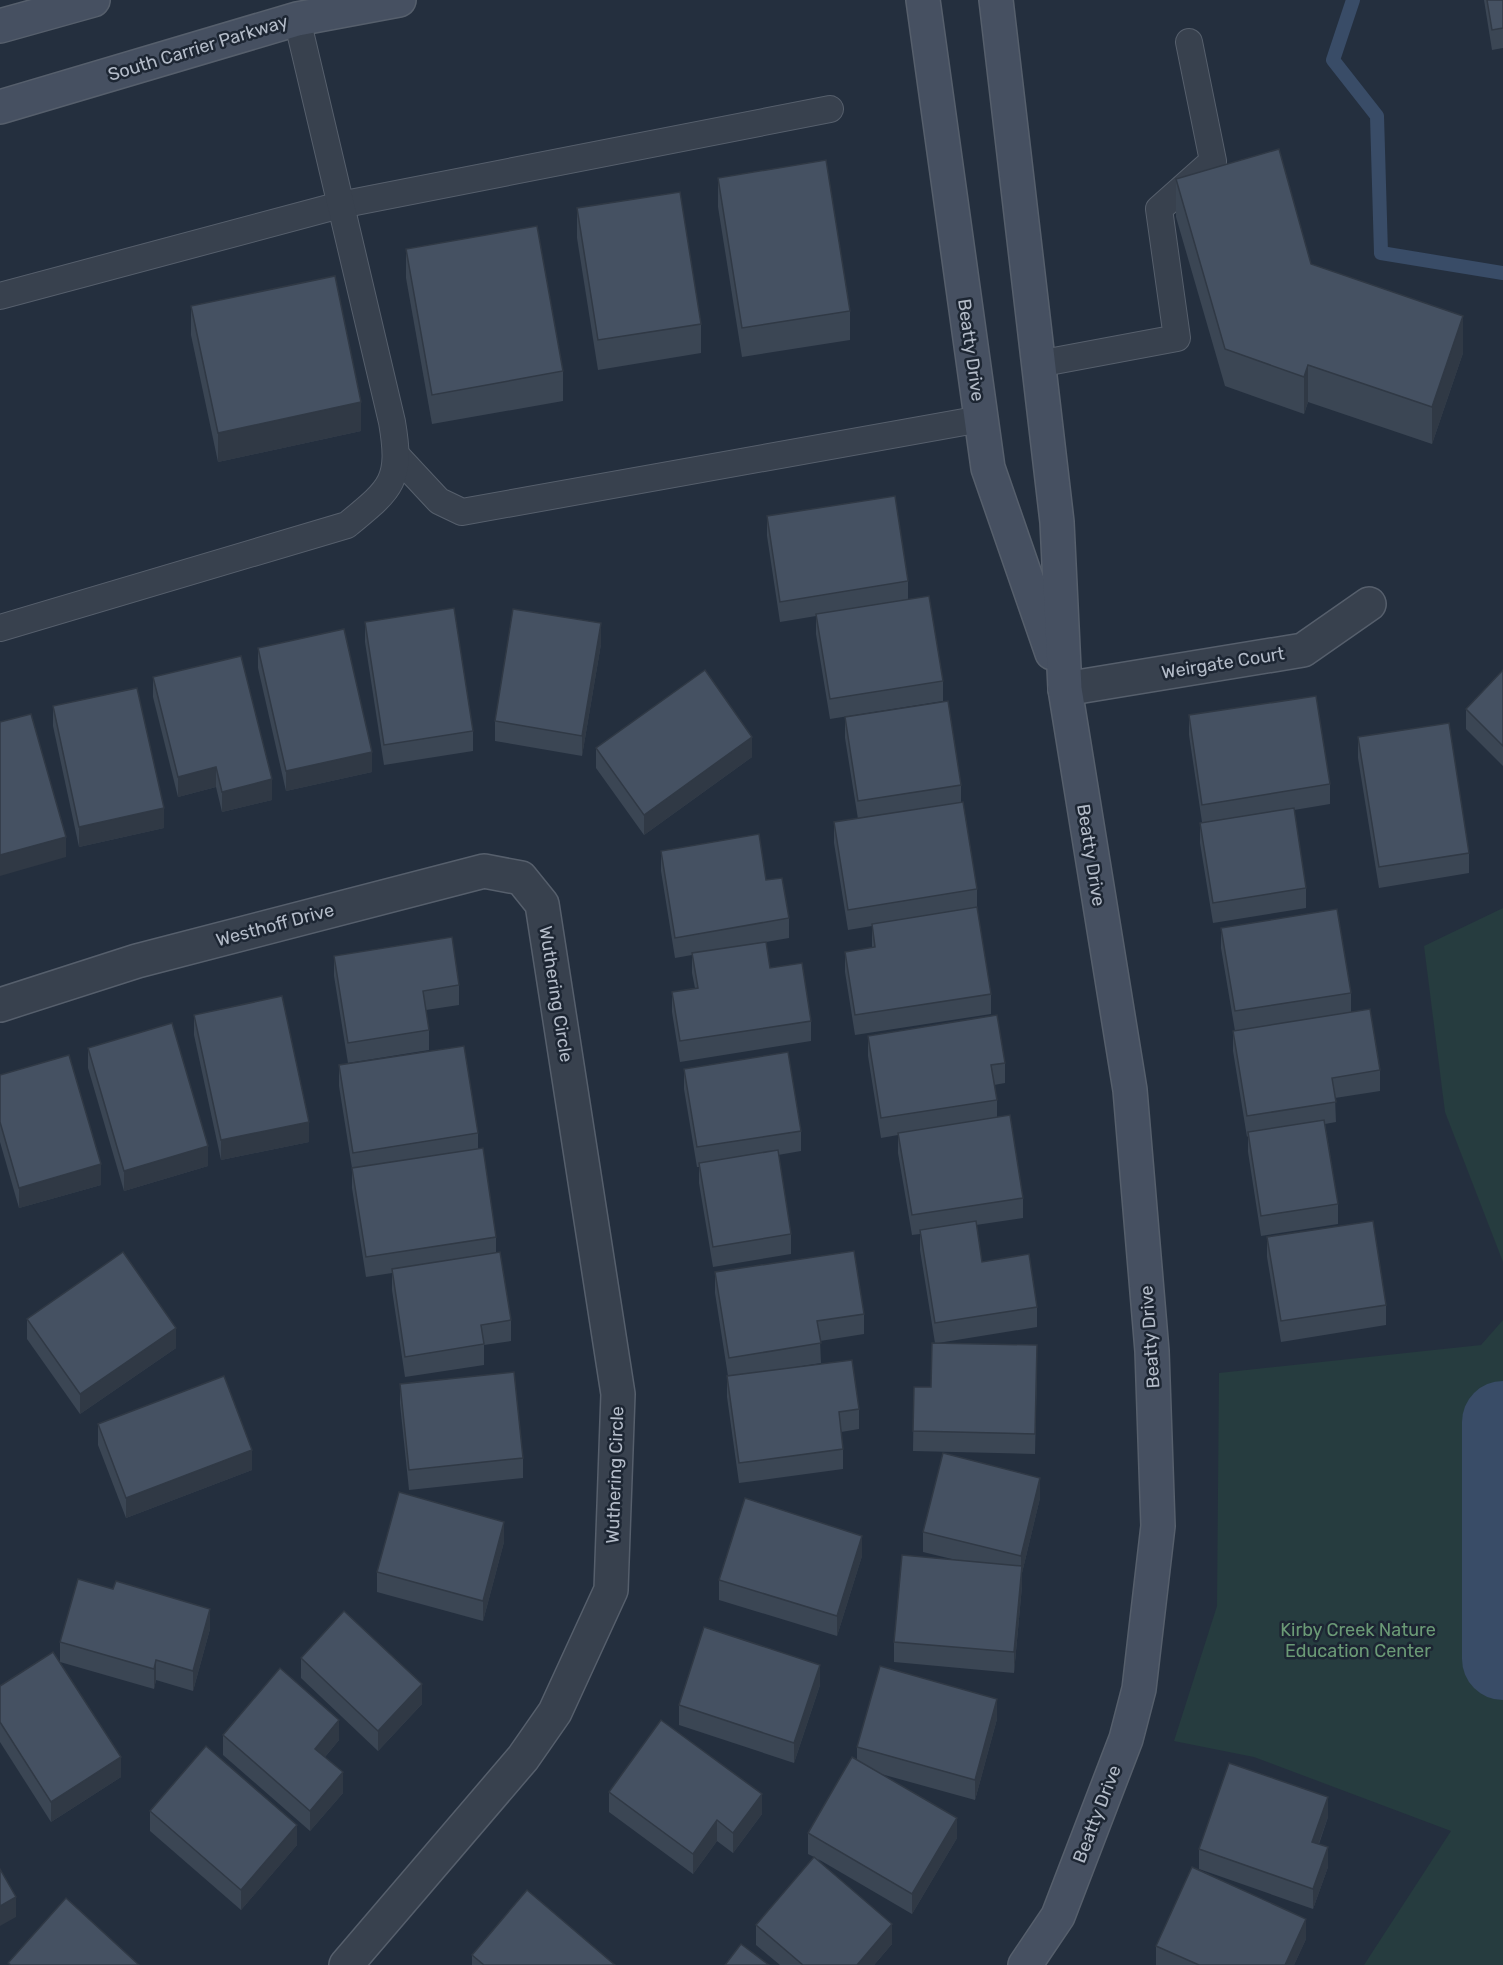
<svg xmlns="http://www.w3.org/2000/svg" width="1503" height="1965" font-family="Rubik,sans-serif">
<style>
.green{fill:#263c3f}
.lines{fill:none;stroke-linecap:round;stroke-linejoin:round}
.stream{stroke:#394c67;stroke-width:14}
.river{stroke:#394c67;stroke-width:82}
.lane-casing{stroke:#565f6c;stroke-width:28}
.street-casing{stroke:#565f6c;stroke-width:36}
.secondary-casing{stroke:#565f6c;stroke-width:36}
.lane{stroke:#38414e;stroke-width:26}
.street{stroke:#38414e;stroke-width:33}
.secondary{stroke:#465061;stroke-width:33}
.wall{fill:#3b4654}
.shaded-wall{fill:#303945}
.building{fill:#455162;stroke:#303945;stroke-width:1.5}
.labels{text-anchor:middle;stroke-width:5;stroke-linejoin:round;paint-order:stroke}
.street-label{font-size:18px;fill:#b4bcc9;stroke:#1d2633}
.park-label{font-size:18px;fill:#6b9a76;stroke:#1d2633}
</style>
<rect width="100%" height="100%" fill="#242f3e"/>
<g class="green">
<path d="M 1503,908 L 1503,1262 L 1445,1112 L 1424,946 Z"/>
<path d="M 1503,1320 L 1503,1965 L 1364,1965 L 1451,1831 L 1254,1757 L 1174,1741 L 1217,1606 L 1219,1373 L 1481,1345 Z"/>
</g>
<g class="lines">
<path class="stream" d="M 1353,0 L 1333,60 L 1377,116 L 1381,253 L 1503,273"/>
<path class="river" d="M 1503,1422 L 1503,1659"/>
<defs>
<g id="lane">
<path d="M 0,296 L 340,205 L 830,109"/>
<path d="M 1038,364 L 1177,338 L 1159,209 L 1213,161 L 1189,42"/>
<path d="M 398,457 L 439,501 L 462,512 L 981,419"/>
<path d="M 0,628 L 347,525 C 392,488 402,481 392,422 L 297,19"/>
</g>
<g id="street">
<path d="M 1065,689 L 1303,650 L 1369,604"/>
<path d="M 0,1005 L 137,961 L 484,871 L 521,878 L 542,904 L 618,1394 L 611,1590 L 555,1712 L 523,1758 L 346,1965"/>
</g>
<g id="secondary">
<path d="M 923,0 L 988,468 L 1052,653"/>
<path d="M 996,0 L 1057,522 L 1065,689 L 1130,1090 L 1152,1351 L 1158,1526 L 1139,1689 L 1126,1739 L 1058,1916 L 1025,1965"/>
<path d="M 0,26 L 93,0"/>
<path d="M 0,107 L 297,19 L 399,0"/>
</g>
</defs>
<use href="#lane" class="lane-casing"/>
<use href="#street" class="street-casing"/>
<use href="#secondary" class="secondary-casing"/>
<use href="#lane" class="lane"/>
<use href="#street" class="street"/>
<use href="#secondary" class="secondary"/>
</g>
<g class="wall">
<path d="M 1484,0 L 1503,0 L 1503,48 L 1492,50 Z"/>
<path d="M 718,178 L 850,311 L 850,340 L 742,357 L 718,207 Z"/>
<path d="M 1176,179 L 1311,264 L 1463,353 L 1432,444 L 1308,402 L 1304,414 L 1225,386 L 1176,217 Z"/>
<path d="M 577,208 L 701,324 L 701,353 L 598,370 L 577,238 Z"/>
<path d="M 406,249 L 563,371 L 563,401 L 432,424 L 406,278 Z"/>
<path d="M 191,306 L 361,431 L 218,462 L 191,335 Z"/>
<path d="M 767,516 L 908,581 L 908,599 L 943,681 L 943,701 L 830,719 L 816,634 L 816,616 L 780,622 L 767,536 Z"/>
<path d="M 365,622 L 473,731 L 473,751 L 384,765 L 365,642 Z"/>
<path d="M 601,644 L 582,756 L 495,741 L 495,721 Z"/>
<path d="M 258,648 L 372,772 L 286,791 L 258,668 Z"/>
<path d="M 1503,670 L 1503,766 L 1466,729 L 1466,709 Z"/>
<path d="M 153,677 L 272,800 L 222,812 L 216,787 L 178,797 L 153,697 Z"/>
<path d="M 53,706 L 164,828 L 79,847 L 53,726 Z"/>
<path d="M 1189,715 L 1330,784 L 1330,804 L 1294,810 L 1306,888 L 1306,908 L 1213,923 L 1200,843 L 1200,823 L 1202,822 L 1189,735 Z"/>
<path d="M 845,717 L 961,785 L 961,802 L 977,889 L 977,909 L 991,994 L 991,1014 L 855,1035 L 845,972 L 845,952 L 872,948 L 872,926 L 848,930 L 834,843 L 834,822 L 858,819 L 845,738 Z"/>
<path d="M 1358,737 L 1469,853 L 1469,873 L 1379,888 L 1358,758 Z"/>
<path d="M 596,748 L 752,757 L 644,835 L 596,768 Z"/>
<path d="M 661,851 L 766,880 L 789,918 L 789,938 L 766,942 L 770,968 L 811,1021 L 811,1041 L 680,1062 L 672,1012 L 672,992 L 695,988 L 692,973 L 692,955 L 675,958 L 661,871 Z"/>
<path d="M 1221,928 L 1351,993 L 1351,1012 L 1380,1070 L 1380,1091 L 1335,1098 L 1336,1122 L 1325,1124 L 1338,1204 L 1338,1224 L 1261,1236 L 1248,1152 L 1248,1136 L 1247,1137 L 1233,1051 L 1233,1031 L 1235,1031 L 1221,948 Z"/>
<path d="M 334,956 L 459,985 L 459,1005 L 426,1010 L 429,1030 L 429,1050 L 348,1063 L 334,976 Z"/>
<path d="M 194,1015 L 309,1142 L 221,1160 L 194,1035 Z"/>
<path d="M 868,1036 L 1005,1063 L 1005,1083 L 994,1085 L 997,1100 L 997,1117 L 1023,1198 L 1023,1218 L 976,1225 L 982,1262 L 1037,1307 L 1037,1327 L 938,1343 L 1037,1365 L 1035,1454 L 913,1451 L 914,1387 L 931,1387 L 935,1343 L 920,1250 L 920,1234 L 912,1235 L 898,1153 L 898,1135 L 881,1138 L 868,1056 Z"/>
<path d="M 88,1048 L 208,1166 L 124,1191 L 88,1068 Z"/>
<path d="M 339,1065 L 478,1133 L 478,1149 L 496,1237 L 496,1253 L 511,1320 L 511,1341 L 484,1345 L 484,1365 L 405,1377 L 392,1290 L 392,1273 L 366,1277 L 352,1188 L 352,1168 L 339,1086 Z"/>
<path d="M 684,1069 L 801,1131 L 801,1151 L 778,1155 L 791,1234 L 791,1254 L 713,1267 L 699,1183 L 699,1167 L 697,1167 L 684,1089 Z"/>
<path d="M 0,1075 L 101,1185 L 19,1208 L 0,1142 Z"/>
<path d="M 1267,1237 L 1386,1305 L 1386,1325 L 1281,1342 L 1267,1257 Z"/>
<path d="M 715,1272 L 864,1314 L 864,1334 L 820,1341 L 821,1363 L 796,1367 L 859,1409 L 859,1429 L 841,1432 L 843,1449 L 843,1469 L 739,1483 L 727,1397 L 727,1376 L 728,1376 L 715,1293 Z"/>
<path d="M 27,1319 L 176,1348 L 80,1414 L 27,1339 Z"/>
<path d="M 400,1384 L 523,1458 L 523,1478 L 409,1490 L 400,1404 Z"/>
<path d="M 98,1424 L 252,1470 L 126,1518 L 98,1445 Z"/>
<path d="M 1040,1498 L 1022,1573 L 1022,1586 L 1014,1673 L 894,1662 L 894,1642 L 956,1560 L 923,1552 L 923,1532 Z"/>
<path d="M 504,1542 L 483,1621 L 377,1592 L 377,1572 Z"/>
<path d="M 862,1556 L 837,1636 L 719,1600 L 719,1580 Z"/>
<path d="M 210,1629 L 193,1691 L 156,1680 L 154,1689 L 60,1662 L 60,1642 Z"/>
<path d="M 301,1658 L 422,1704 L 378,1751 L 301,1678 Z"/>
<path d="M 820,1685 L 794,1763 L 679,1725 L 679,1705 Z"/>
<path d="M 0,1686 L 121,1777 L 51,1822 L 0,1742 Z"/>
<path d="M 997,1719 L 975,1800 L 881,1774 L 957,1838 L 912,1914 L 818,1859 L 892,1944 L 874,1965 L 780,1965 L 756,1945 L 756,1925 L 814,1857 L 808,1854 L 808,1833 L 857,1760 L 857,1747 Z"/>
<path d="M 223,1735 L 339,1740 L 325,1757 L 343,1793 L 310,1831 L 223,1755 Z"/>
<path d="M 609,1792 L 762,1814 L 733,1853 L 717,1841 L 693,1874 L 609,1812 Z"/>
<path d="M 150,1811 L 297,1845 L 241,1910 L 150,1831 Z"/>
<path d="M 1328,1817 L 1319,1844 L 1328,1867 L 1313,1909 L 1199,1869 L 1199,1849 Z"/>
<path d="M 1306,1939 L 1294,1965 L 1156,1965 L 1156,1946 Z"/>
<path d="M 472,1955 L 615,1965 L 472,1965 Z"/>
</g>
<g class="shaded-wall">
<path d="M 1463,316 L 1463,353 L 1432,444 L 1432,407 Z"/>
<path d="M 1308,365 L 1308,402 L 1304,414 L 1304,377 Z"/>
<path d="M 361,402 L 361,431 L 218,462 L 218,433 Z"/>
<path d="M 601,623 L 601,644 L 582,756 L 582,736 Z"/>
<path d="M 752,737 L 752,757 L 644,835 L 644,815 Z"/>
<path d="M 372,752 L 372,772 L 286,791 L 286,771 Z"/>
<path d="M 216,767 L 216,787 L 178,797 L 178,777 Z"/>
<path d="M 272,779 L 272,800 L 222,812 L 222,792 Z"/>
<path d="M 164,808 L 164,828 L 79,847 L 79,827 Z"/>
<path d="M 66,837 L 66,857 L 0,876 L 0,855 Z"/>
<path d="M 309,1122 L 309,1142 L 221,1160 L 221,1140 Z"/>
<path d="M 208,1146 L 208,1166 L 124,1191 L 124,1171 Z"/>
<path d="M 101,1164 L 101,1185 L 19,1208 L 19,1188 Z"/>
<path d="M 176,1328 L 176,1348 L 80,1414 L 80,1394 Z"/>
<path d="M 252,1450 L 252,1470 L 126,1518 L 126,1498 Z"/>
<path d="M 1040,1478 L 1040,1498 L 1022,1573 L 1022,1586 L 1014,1673 L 1014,1652 L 1021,1574 L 1021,1556 Z"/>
<path d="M 504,1522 L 504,1542 L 483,1621 L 483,1601 Z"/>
<path d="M 862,1536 L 862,1556 L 837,1636 L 837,1616 Z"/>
<path d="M 210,1609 L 210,1629 L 193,1691 L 193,1671 Z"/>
<path d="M 156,1660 L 156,1680 L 154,1689 L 154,1669 Z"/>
<path d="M 820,1665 L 820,1685 L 794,1763 L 794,1743 Z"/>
<path d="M 422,1684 L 422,1704 L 378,1751 L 378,1731 Z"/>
<path d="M 997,1699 L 997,1719 L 975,1800 L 975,1780 Z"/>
<path d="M 339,1720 L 339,1740 L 315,1769 L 315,1749 Z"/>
<path d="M 121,1757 L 121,1777 L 51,1822 L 51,1802 Z"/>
<path d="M 343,1772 L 343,1793 L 310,1831 L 310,1811 Z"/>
<path d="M 762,1794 L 762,1814 L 733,1853 L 733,1833 Z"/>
<path d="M 1328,1797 L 1328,1817 L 1312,1862 L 1312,1842 Z"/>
<path d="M 957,1818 L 957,1838 L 912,1914 L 912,1894 Z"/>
<path d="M 717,1820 L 717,1841 L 693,1874 L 693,1854 Z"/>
<path d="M 297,1825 L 297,1845 L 241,1910 L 241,1890 Z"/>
<path d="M 1328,1847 L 1328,1867 L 1313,1909 L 1313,1889 Z"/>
<path d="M 16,1897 L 16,1917 L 0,1926 L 0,1906 Z"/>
<path d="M 1306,1919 L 1306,1939 L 1294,1965 L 1285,1965 Z"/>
<path d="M 892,1924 L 892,1944 L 874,1965 L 857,1965 Z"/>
</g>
<g class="building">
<path d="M 1487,0 L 1503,0 L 1503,28 L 1492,30 Z"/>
<path d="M 1279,149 L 1311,264 L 1463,316 L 1432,407 L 1308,365 L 1304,377 L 1225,349 L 1176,179 Z"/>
<path d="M 826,160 L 850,311 L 742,328 L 718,178 Z"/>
<path d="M 680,192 L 701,324 L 598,340 L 577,208 Z"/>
<path d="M 537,226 L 563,371 L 432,395 L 406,249 Z"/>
<path d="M 335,276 L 361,402 L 218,433 L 191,306 Z"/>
<path d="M 895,496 L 908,581 L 780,602 L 767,516 Z"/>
<path d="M 929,596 L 943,681 L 830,699 L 816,614 Z"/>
<path d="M 454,608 L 473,731 L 384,745 L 365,622 Z"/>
<path d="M 513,609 L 601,623 L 582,736 L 495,721 Z"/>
<path d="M 344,629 L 372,752 L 286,771 L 258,648 Z"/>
<path d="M 241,656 L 272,779 L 222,792 L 216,767 L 178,777 L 153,677 Z"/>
<path d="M 705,670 L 752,737 L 644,815 L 596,748 Z"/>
<path d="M 1503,670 L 1503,746 L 1466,709 Z"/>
<path d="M 137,688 L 164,808 L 79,827 L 53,706 Z"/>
<path d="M 1316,696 L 1330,784 L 1202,805 L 1189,715 Z"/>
<path d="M 948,701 L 961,785 L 858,801 L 845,717 Z"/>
<path d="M 31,714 L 66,837 L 0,855 L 0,722 Z"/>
<path d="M 1449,723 L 1469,853 L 1379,867 L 1358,737 Z"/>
<path d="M 963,802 L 977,889 L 848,910 L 834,822 Z"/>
<path d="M 1294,808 L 1306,888 L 1213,903 L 1200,823 Z"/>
<path d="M 759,834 L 766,880 L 782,878 L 789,918 L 675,938 L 661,851 Z"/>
<path d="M 977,907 L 991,994 L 855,1015 L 845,952 L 875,947 L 872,924 Z"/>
<path d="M 1337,909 L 1351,993 L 1235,1011 L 1221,928 Z"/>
<path d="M 452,937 L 459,985 L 423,991 L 429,1030 L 348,1043 L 334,956 Z"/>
<path d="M 766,942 L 770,968 L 802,963 L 811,1021 L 680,1041 L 672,992 L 698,988 L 692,953 Z"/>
<path d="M 282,996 L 309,1122 L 221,1140 L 194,1015 Z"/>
<path d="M 1370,1009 L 1380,1070 L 1332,1078 L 1336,1102 L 1247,1116 L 1233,1031 Z"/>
<path d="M 997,1015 L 1005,1063 L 991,1065 L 997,1100 L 881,1118 L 868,1036 Z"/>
<path d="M 172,1023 L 208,1146 L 124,1171 L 88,1048 Z"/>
<path d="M 464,1046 L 478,1133 L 353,1153 L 339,1065 Z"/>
<path d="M 788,1052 L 801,1131 L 697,1147 L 684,1069 Z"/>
<path d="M 69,1055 L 101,1164 L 19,1188 L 0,1122 L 0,1075 Z"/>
<path d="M 1010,1115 L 1023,1198 L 912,1215 L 898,1133 Z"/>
<path d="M 1324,1120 L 1338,1204 L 1261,1216 L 1248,1132 Z"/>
<path d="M 483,1148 L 496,1237 L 366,1257 L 352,1168 Z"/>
<path d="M 778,1150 L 791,1234 L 713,1247 L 699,1163 Z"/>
<path d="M 976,1221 L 982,1262 L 1029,1254 L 1037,1307 L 935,1323 L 920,1230 Z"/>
<path d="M 1373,1221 L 1386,1305 L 1281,1321 L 1267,1237 Z"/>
<path d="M 854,1251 L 864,1314 L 817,1321 L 821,1343 L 729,1358 L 715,1272 Z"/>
<path d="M 123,1252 L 176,1328 L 80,1394 L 27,1319 Z"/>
<path d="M 500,1252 L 511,1320 L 481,1325 L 484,1344 L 405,1357 L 392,1269 Z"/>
<path d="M 932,1343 L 1037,1345 L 1035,1434 L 913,1431 L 914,1387 L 931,1387 Z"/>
<path d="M 852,1360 L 859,1409 L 839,1412 L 843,1449 L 739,1463 L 727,1376 Z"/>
<path d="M 514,1372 L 523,1458 L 409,1470 L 400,1384 Z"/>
<path d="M 224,1376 L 252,1450 L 126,1498 L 98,1424 Z"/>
<path d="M 943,1453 L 1040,1478 L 1021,1556 L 923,1532 Z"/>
<path d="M 399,1492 L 504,1522 L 483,1601 L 377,1572 Z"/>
<path d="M 745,1498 L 862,1536 L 837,1616 L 719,1580 Z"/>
<path d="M 902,1555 L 1022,1566 L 1014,1652 L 894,1642 Z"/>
<path d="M 78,1579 L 113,1589 L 116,1581 L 210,1609 L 193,1671 L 156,1660 L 154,1669 L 60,1642 Z"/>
<path d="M 344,1611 L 422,1684 L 378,1731 L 301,1658 Z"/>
<path d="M 704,1627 L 820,1665 L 794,1743 L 679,1705 Z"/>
<path d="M 53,1652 L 121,1757 L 51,1802 L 0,1722 L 0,1686 Z"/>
<path d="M 880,1666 L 997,1699 L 975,1780 L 857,1747 Z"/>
<path d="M 280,1668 L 339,1720 L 315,1749 L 343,1772 L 310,1811 L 223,1735 Z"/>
<path d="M 661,1720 L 762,1794 L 733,1833 L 717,1820 L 693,1854 L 609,1792 Z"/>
<path d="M 206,1746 L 297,1825 L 241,1890 L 150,1811 Z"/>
<path d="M 852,1757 L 957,1818 L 912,1894 L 808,1833 Z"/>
<path d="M 1229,1763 L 1328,1797 L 1312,1842 L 1328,1847 L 1313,1889 L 1199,1849 Z"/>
<path d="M 814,1857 L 892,1924 L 857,1965 L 803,1965 L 756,1925 Z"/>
<path d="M 1192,1867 L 1306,1919 L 1285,1965 L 1199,1965 L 1156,1946 Z"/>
<path d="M 0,1869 L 16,1897 L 0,1906 Z"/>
<path d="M 527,1890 L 615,1965 L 484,1965 L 472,1955 Z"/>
<path d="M 66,1898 L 139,1965 L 11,1965 L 8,1963 Z"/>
<path d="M 741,1944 L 769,1965 L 725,1965 Z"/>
</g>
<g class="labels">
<g class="street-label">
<text transform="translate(198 48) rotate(-17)" y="6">South Carrier Parkway</text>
<text transform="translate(971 350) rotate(82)" y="6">Beatty Drive</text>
<text transform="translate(1223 663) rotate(-9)" y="6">Weirgate Court</text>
<text transform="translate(1091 855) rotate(81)" y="6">Beatty Drive</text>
<text transform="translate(275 925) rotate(-15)" y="6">Westhoff Drive</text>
<text transform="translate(556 994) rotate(81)" y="6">Wuthering Circle</text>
<text transform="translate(1150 1337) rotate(-94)" y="6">Beatty Drive</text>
<text transform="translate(615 1475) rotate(-88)" y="6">Wuthering Circle</text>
<text transform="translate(1097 1814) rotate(-69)" y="6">Beatty Drive</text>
</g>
<g class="park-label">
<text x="1358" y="1636">Kirby Creek Nature<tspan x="1358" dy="21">Education Center</tspan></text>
</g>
</g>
</svg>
